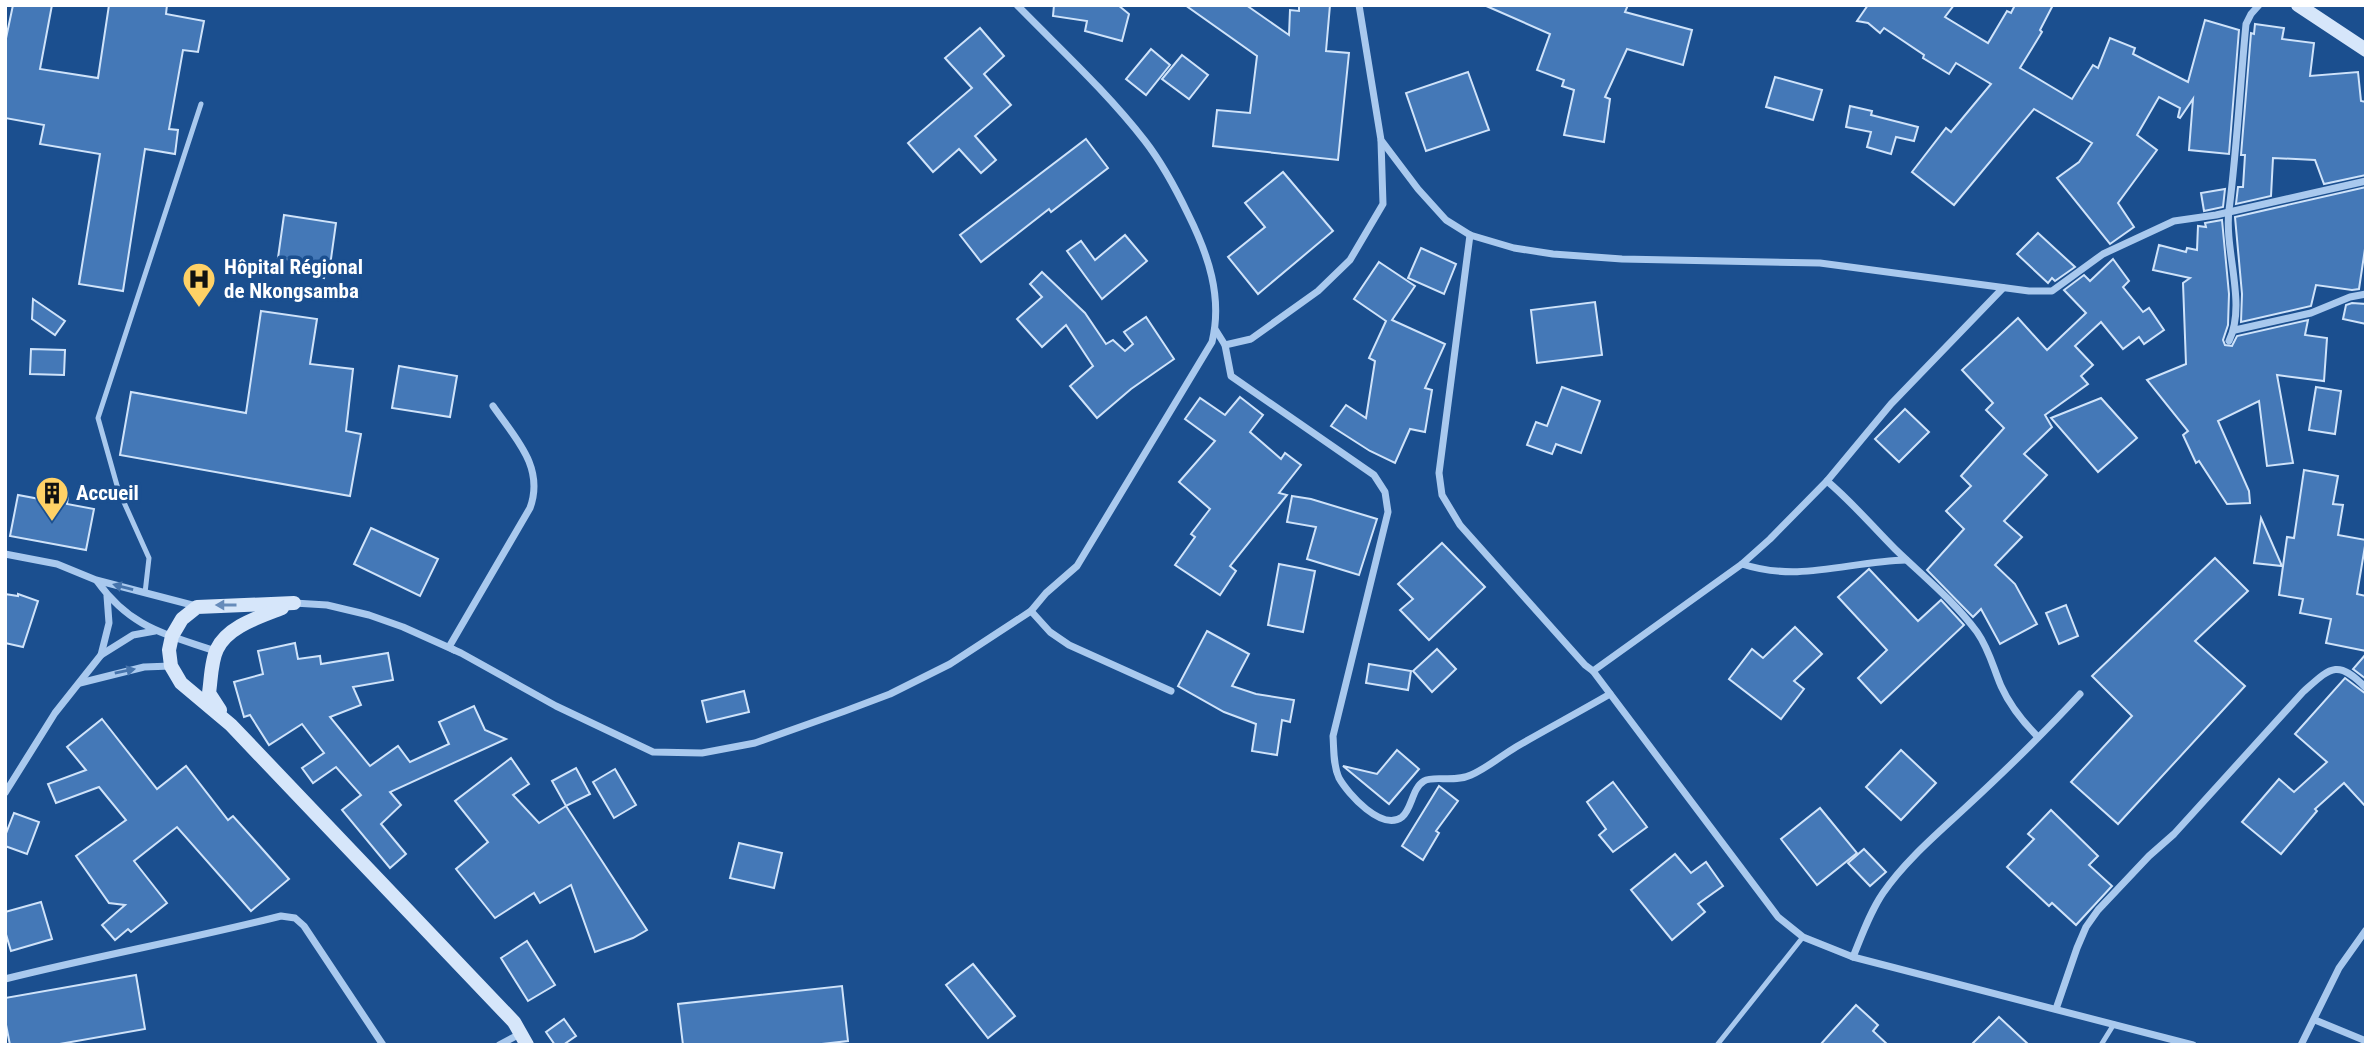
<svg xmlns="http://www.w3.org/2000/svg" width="2371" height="1050" font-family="'Roboto Condensed',sans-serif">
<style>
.building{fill:#4478b7;stroke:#cfe3fa;stroke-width:2}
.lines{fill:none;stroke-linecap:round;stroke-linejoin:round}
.lane{stroke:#a9c9ee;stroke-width:5}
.street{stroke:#a9c9ee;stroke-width:7}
.secondary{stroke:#d6e6fa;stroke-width:14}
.oneway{fill:#4674ac}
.oneway2{fill:#668bba}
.labels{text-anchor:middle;stroke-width:7;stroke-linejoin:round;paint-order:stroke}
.poi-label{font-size:21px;font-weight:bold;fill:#fff;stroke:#1b4f8f;text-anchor:start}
</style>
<rect width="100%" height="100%" fill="#1b4f8f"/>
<g class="building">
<path d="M 13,5 L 52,5 L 40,69 L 98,78 L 109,5 L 167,5 L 166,14 L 204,21 L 198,52 L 183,50 L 169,129 L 178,130 L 175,154 L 145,149 L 123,291 L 79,284 L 100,154 L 40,144 L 44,125 L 5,118 L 5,43 Z"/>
<path d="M 1054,5 L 1118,5 L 1129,14 L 1122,41 L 1085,31 L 1087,21 L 1053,16 Z"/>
<path d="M 1185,5 L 1246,5 L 1289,35 L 1290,10 L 1299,11 L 1299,5 L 1330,5 L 1326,51 L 1349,53 L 1338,160 L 1213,146 L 1217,110 L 1250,113 L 1257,56 Z"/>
<path d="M 1484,5 L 1628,5 L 1625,12 L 1692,30 L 1683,65 L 1627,49 L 1605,97 L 1610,99 L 1604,142 L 1564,135 L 1574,90 L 1562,86 L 1564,80 L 1537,70 L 1550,34 Z"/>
<path d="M 1868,5 L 1954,5 L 1945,17 L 1988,43 L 2007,11 L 2011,13 L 2015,5 L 2053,5 L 2040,30 L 2042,32 L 2020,68 L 2072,99 L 2093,65 L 2098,68 L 2110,38 L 2135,48 L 2133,54 L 2188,82 L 2205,20 L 2239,30 L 2229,154 L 2189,150 L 2193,99 L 2180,118 L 2178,117 L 2180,108 L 2159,97 L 2137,135 L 2157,150 L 2118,203 L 2134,227 L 2110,244 L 2057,178 L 2079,162 L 2092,143 L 2034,109 L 1954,205 L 1912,172 L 1946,128 L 1951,132 L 1991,84 L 1956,63 L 1949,74 L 1923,58 L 1924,55 L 1884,28 L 1880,33 L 1868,23 L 1857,21 Z"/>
<path d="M 2255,24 L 2284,28 L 2282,39 L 2314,43 L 2310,76 L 2358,72 L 2361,101 L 2366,102 L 2366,175 L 2324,184 L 2315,160 L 2273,158 L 2271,196 L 2236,204 L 2238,187 L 2243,187 L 2245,155 L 2241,155 L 2251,33 L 2254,34 Z"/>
<path d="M 980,28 L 1004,56 L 984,74 L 1011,105 L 975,136 L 996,160 L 981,173 L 959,149 L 933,172 L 908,143 L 972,88 L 945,58 Z"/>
<path d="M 1151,49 L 1170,65 L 1146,95 L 1126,79 Z"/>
<path d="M 1182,55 L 1208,75 L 1189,99 L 1162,79 Z"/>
<path d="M 1468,72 L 1489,130 L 1426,151 L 1406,93 Z"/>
<path d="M 1775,77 L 1822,90 L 1813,120 L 1766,107 Z"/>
<path d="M 1850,106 L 1872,111 L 1871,115 L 1918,127 L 1914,141 L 1896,137 L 1891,154 L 1867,147 L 1871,132 L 1846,127 Z"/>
<path d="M 1086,139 L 1108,168 L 1051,212 L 1049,209 L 981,262 L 960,235 Z"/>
<path d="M 1283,172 L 1333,231 L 1258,294 L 1228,257 L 1265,227 L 1245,203 Z"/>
<path d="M 2366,187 L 2366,242 L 2359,289 L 2352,290 L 2316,285 L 2311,306 L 2241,322 L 2242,294 L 2235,217 Z"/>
<path d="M 2225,189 L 2223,207 L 2204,211 L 2201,193 Z"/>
<path d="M 284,215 L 336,223 L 330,266 L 327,265 L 324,278 L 297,273 L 298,261 L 278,258 Z"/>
<path d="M 2222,220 L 2229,294 L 2228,325 L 2223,340 L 2225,345 L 2232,346 L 2237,336 L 2308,320 L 2305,335 L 2327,338 L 2324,381 L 2277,375 L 2293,463 L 2267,466 L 2259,401 L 2218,421 L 2249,491 L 2250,503 L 2227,504 L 2199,461 L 2196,463 L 2183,435 L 2188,431 L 2147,380 L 2186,364 L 2183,283 L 2190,278 L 2153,270 L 2159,245 L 2186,252 L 2187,248 L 2197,250 L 2198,226 L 2206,227 L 2205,223 Z"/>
<path d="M 2038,233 L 2075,267 L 2055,281 L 2052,278 L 2048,283 L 2017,254 Z"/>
<path d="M 1125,235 L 1147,261 L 1102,299 L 1067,251 L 1081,241 L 1095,260 Z"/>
<path d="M 1421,248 L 1456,264 L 1444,294 L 1408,278 Z"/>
<path d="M 2113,259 L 2129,281 L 2123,287 L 2143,312 L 2149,308 L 2164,330 L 2144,344 L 2139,337 L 2123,349 L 2101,322 L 2075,346 L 2093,365 L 2081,376 L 2088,384 L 2045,415 L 2052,427 L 2024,454 L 2047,475 L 2004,521 L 2022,537 L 1995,565 L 2015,584 L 2037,624 L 2000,644 L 1981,609 L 1973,617 L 1927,570 L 1964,529 L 1946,511 L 1971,486 L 1961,476 L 2004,428 L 1986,410 L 1993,403 L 1962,370 L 2018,318 L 2047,350 L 2086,313 L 2064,290 L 2084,275 L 2090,281 Z"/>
<path d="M 1379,262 L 1415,286 L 1392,320 L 1445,344 L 1425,388 L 1432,390 L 1425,432 L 1410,429 L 1395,463 L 1370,451 L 1331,426 L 1346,405 L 1366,418 L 1375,361 L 1369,358 L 1386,321 L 1354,299 Z"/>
<path d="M 1042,272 L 1085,313 L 1106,344 L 1113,340 L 1125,351 L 1133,344 L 1124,332 L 1146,317 L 1174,359 L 1131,389 L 1097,418 L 1070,386 L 1093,366 L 1066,325 L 1042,347 L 1017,319 L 1042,297 L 1030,284 Z"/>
<path d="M 33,299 L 65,321 L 55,335 L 32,319 Z"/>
<path d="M 1595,302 L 1602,355 L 1537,363 L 1531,310 Z"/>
<path d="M 2352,303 L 2366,304 L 2366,324 L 2343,319 L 2346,305 Z"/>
<path d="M 261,311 L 317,319 L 310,364 L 353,369 L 346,431 L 361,434 L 350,496 L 120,455 L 131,392 L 246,413 Z"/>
<path d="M 31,349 L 65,350 L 64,375 L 30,374 Z"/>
<path d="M 399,366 L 457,376 L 450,417 L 392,408 Z"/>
<path d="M 1562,387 L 1600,401 L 1581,453 L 1556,444 L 1552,454 L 1527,445 L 1536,422 L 1547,426 Z"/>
<path d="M 2316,387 L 2341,391 L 2335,434 L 2309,430 Z"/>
<path d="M 1240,397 L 1263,415 L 1250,432 L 1281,459 L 1285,453 L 1301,465 L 1279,493 L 1287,495 L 1230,566 L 1236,571 L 1220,595 L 1175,565 L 1195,537 L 1191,534 L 1210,509 L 1179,482 L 1215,441 L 1185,419 L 1200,398 L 1225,415 Z"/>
<path d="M 2101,398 L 2137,438 L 2098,472 L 2051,418 Z"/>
<path d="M 1905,409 L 1929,432 L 1899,462 L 1875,439 Z"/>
<path d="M 2304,470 L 2338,476 L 2333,504 L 2343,505 L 2338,535 L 2366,540 L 2357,594 L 2366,596 L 2366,651 L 2326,643 L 2331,619 L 2300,613 L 2303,599 L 2279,595 L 2287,537 L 2294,538 Z"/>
<path d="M 47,492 L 68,496 L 67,504 L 94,509 L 86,550 L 10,536 L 18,495 L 45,500 Z"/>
<path d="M 1292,496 L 1311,499 L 1377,519 L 1359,575 L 1307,559 L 1316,527 L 1287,522 Z"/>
<path d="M 2261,518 L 2282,566 L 2254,563 Z"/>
<path d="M 371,528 L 438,559 L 420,596 L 354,564 Z"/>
<path d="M 1442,543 L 1485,587 L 1429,640 L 1400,610 L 1413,599 L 1398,584 Z"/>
<path d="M 2215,558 L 2248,591 L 2195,641 L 2245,686 L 2118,824 L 2071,782 L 2132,716 L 2092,676 Z"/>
<path d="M 1279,564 L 1315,571 L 1303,632 L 1268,625 Z"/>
<path d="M 1869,569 L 1918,621 L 1941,600 L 1964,625 L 1881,703 L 1858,678 L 1887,650 L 1838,597 Z"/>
<path d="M 5,594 L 18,596 L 18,594 L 38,601 L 23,647 L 5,643 Z"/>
<path d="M 2066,605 L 2078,636 L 2059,644 L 2046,613 Z"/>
<path d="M 1795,627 L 1822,654 L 1794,681 L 1804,689 L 1781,719 L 1729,679 L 1752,649 L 1763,658 Z"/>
<path d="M 1207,631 L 1249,654 L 1232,686 L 1256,694 L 1294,700 L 1290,722 L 1282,720 L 1277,755 L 1252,751 L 1256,724 L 1224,712 L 1178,686 Z"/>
<path d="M 295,643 L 298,659 L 320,656 L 321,664 L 388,653 L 393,680 L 353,687 L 361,705 L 330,717 L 370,766 L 398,746 L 410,762 L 449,744 L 439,722 L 474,706 L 485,730 L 506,739 L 390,792 L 401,805 L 381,824 L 406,854 L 390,868 L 342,810 L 361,795 L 336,767 L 313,783 L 302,768 L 324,753 L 302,724 L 269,745 L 250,715 L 244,717 L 234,682 L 263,674 L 258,651 Z"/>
<path d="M 1437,649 L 1456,669 L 1432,692 L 1413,671 Z"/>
<path d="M 2366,654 L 2366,679 L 2353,669 Z"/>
<path d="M 1369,664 L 1411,671 L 1408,690 L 1366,683 Z"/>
<path d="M 2345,678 L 2366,694 L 2366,807 L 2344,783 L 2315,809 L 2317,811 L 2281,854 L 2242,822 L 2279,779 L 2294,792 L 2327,762 L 2295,734 Z"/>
<path d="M 744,691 L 749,712 L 707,722 L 702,701 Z"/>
<path d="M 102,719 L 157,789 L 186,766 L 228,820 L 233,816 L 289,879 L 251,911 L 177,827 L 134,861 L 167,903 L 131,932 L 128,929 L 115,940 L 102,925 L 125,905 L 109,903 L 76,856 L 126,820 L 99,787 L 56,803 L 48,784 L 86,770 L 67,747 Z"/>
<path d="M 1397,750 L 1419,769 L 1389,804 L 1343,766 L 1377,774 Z"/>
<path d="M 1901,750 L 1936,783 L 1901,820 L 1866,787 Z"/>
<path d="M 511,758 L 529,784 L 513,795 L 539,823 L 566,806 L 647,930 L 633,938 L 595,952 L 571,885 L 540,903 L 534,893 L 495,918 L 456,869 L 488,842 L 455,801 Z"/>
<path d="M 576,768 L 590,794 L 566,806 L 552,781 Z"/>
<path d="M 615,769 L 636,805 L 614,818 L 593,782 Z"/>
<path d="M 1613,782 L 1647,827 L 1613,852 L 1599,835 L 1606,829 L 1587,802 Z"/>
<path d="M 1439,786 L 1458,801 L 1436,831 L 1439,833 L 1423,860 L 1402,846 Z"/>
<path d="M 1820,808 L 1857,853 L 1817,885 L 1781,839 Z"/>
<path d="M 2051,810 L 2098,856 L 2089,865 L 2112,886 L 2076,925 L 2052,903 L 2049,906 L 2007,867 L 2034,839 L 2028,834 Z"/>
<path d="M 14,813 L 39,822 L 27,854 L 5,846 L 5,836 Z"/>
<path d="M 739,843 L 782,853 L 774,888 L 730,878 Z"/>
<path d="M 1864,849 L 1886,872 L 1870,886 L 1848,863 Z"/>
<path d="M 1675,854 L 1691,873 L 1706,862 L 1723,886 L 1698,904 L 1705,912 L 1672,940 L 1631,890 Z"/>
<path d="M 41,902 L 52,939 L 11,951 L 5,931 L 5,912 Z"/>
<path d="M 527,941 L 555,985 L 528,1001 L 501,958 Z"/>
<path d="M 973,964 L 1015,1016 L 988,1038 L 946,985 Z"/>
<path d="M 136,975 L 145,1029 L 54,1045 L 10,1045 L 5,1020 L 5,998 Z"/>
<path d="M 842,986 L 848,1041 L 813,1045 L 683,1045 L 678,1004 Z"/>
<path d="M 1856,1005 L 1878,1025 L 1873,1031 L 1888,1045 L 1820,1045 Z"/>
<path d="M 1999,1017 L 2029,1045 L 1971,1045 Z"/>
<path d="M 564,1019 L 576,1036 L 563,1045 L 555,1045 L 546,1032 Z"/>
</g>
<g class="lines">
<g class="lane">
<path d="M 145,593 L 149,558 L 118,489 L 98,418 L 201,104"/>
<path d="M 1717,1045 L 1803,937"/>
<path d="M 2101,1045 L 2114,1024"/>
</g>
<g class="street">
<path d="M 1359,5 L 1381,140 L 1418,189 L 1446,220 L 1470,235 L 1514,248 L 1553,254 L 1622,259 L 1820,263 L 2029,291 L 2052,291 L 2103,254 L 2174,221 L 2216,215 L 2366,181"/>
<path d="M 1470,235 L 1439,473 L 1442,495 L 1460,525 L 1585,665 L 1593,671 L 1742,564 L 1770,539 L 1827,481 L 1891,404 L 2003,288"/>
<path d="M 1215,329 L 1225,345 L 1251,339 L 1318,291 L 1350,260 L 1383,204 L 1381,141"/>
<path d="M 2235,330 L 2311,313 L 2350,297 L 2366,294"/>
<path d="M 2229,341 C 2247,304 2224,251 2229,210 C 2237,148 2240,86 2246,24 L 2251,14 L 2259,5"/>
<path d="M 1225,345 L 1231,376 L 1374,475 L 1385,492 L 1388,512 L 1333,736 C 1334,750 1333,765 1339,778 C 1348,794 1382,832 1402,817 C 1412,809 1412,788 1424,781 C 1434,775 1454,783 1471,775 C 1487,768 1501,756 1516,747 C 1547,729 1579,712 1610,694"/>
<path d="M 1827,481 C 1852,502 1872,526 1895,549 C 1923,576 1954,601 1977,632 C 1989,649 1993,667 2001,686 C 2010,706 2023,722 2038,737"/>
<path d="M 5,554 L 57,564 L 96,580 L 196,606"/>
<path d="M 1742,564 C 1800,583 1850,561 1906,560"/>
<path d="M 97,581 C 131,628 163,633 215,651"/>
<path d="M 294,603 L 327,605 L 369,615 L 403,627 L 461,653 L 556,706 L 653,752 L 702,753 L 755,743 L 845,711 L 890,694 L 950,664 L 1031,611 L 1046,593 L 1077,566 L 1212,342 C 1223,297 1208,254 1188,214 C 1176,189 1162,163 1145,141 C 1107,92 1060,49 1017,5"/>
<path d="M 1031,611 L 1050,632 L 1069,645 L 1171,691"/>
<path d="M 454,650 L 449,647 L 530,508 C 545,467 515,438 493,406"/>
<path d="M 101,655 L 109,623 L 107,596"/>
<path d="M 1593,671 L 1778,917 L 1803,937 L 1853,957 L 2193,1045"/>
<path d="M 80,683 L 144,667 L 171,666"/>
<path d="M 5,793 L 55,713 L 101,655 L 133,635 L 155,631"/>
<path d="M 1853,957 C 1862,935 1870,912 1883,893 C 1905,861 1937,834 1965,808 C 2005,771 2044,733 2080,694"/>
<path d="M 5,979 C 97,956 190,939 281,916 L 295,918 L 304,926 L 383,1045"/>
<path d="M 2056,1009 L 2077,948 L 2086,927 L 2098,910 L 2149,856 L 2174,834 L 2303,692 C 2330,668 2337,658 2366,688"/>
<path d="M 2315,1020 L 2366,1041"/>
<path d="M 499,1045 L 520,1034"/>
<path d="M 2301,1045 L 2339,968 L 2366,930"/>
</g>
<g class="secondary">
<path d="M 2298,5 L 2366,50"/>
<path d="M 294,603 L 197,607 L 182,619 L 172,636 L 169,650 L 171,666 L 181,683 L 231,725 L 514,1022 L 527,1045"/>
<path d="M 220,710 L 209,693 C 211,680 211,661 217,649 C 228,626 260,617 282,608"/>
</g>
</g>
<defs><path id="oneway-solid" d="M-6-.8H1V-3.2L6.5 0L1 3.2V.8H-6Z" transform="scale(1.75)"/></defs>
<g class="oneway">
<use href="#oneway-solid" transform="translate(123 587) rotate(-165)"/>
<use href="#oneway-solid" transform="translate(125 671) rotate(-12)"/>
</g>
<use class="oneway2" href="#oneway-solid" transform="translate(226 605) rotate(-180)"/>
<defs>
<symbol id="hospital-pin" viewBox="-11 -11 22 30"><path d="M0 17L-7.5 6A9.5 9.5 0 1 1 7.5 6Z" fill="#ffd166" stroke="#1b4f8f"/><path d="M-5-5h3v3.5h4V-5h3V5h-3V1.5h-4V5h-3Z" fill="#111"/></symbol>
<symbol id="building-pin" viewBox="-11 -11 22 30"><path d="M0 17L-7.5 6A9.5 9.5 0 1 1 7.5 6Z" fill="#ffd166" stroke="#1b4f8f"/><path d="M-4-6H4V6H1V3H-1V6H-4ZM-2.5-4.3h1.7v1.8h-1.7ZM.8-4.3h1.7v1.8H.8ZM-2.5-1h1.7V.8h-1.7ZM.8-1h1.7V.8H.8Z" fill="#111"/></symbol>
</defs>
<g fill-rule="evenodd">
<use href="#hospital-pin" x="180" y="260" width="38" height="52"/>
<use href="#building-pin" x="33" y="474" width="38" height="52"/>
</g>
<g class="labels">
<g class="poi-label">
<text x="224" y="274">Hôpital Régional<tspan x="224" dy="24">de Nkongsamba</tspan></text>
<text x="76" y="500">Accueil</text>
</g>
</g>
<rect width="2371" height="1050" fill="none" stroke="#ffffff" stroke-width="14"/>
</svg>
